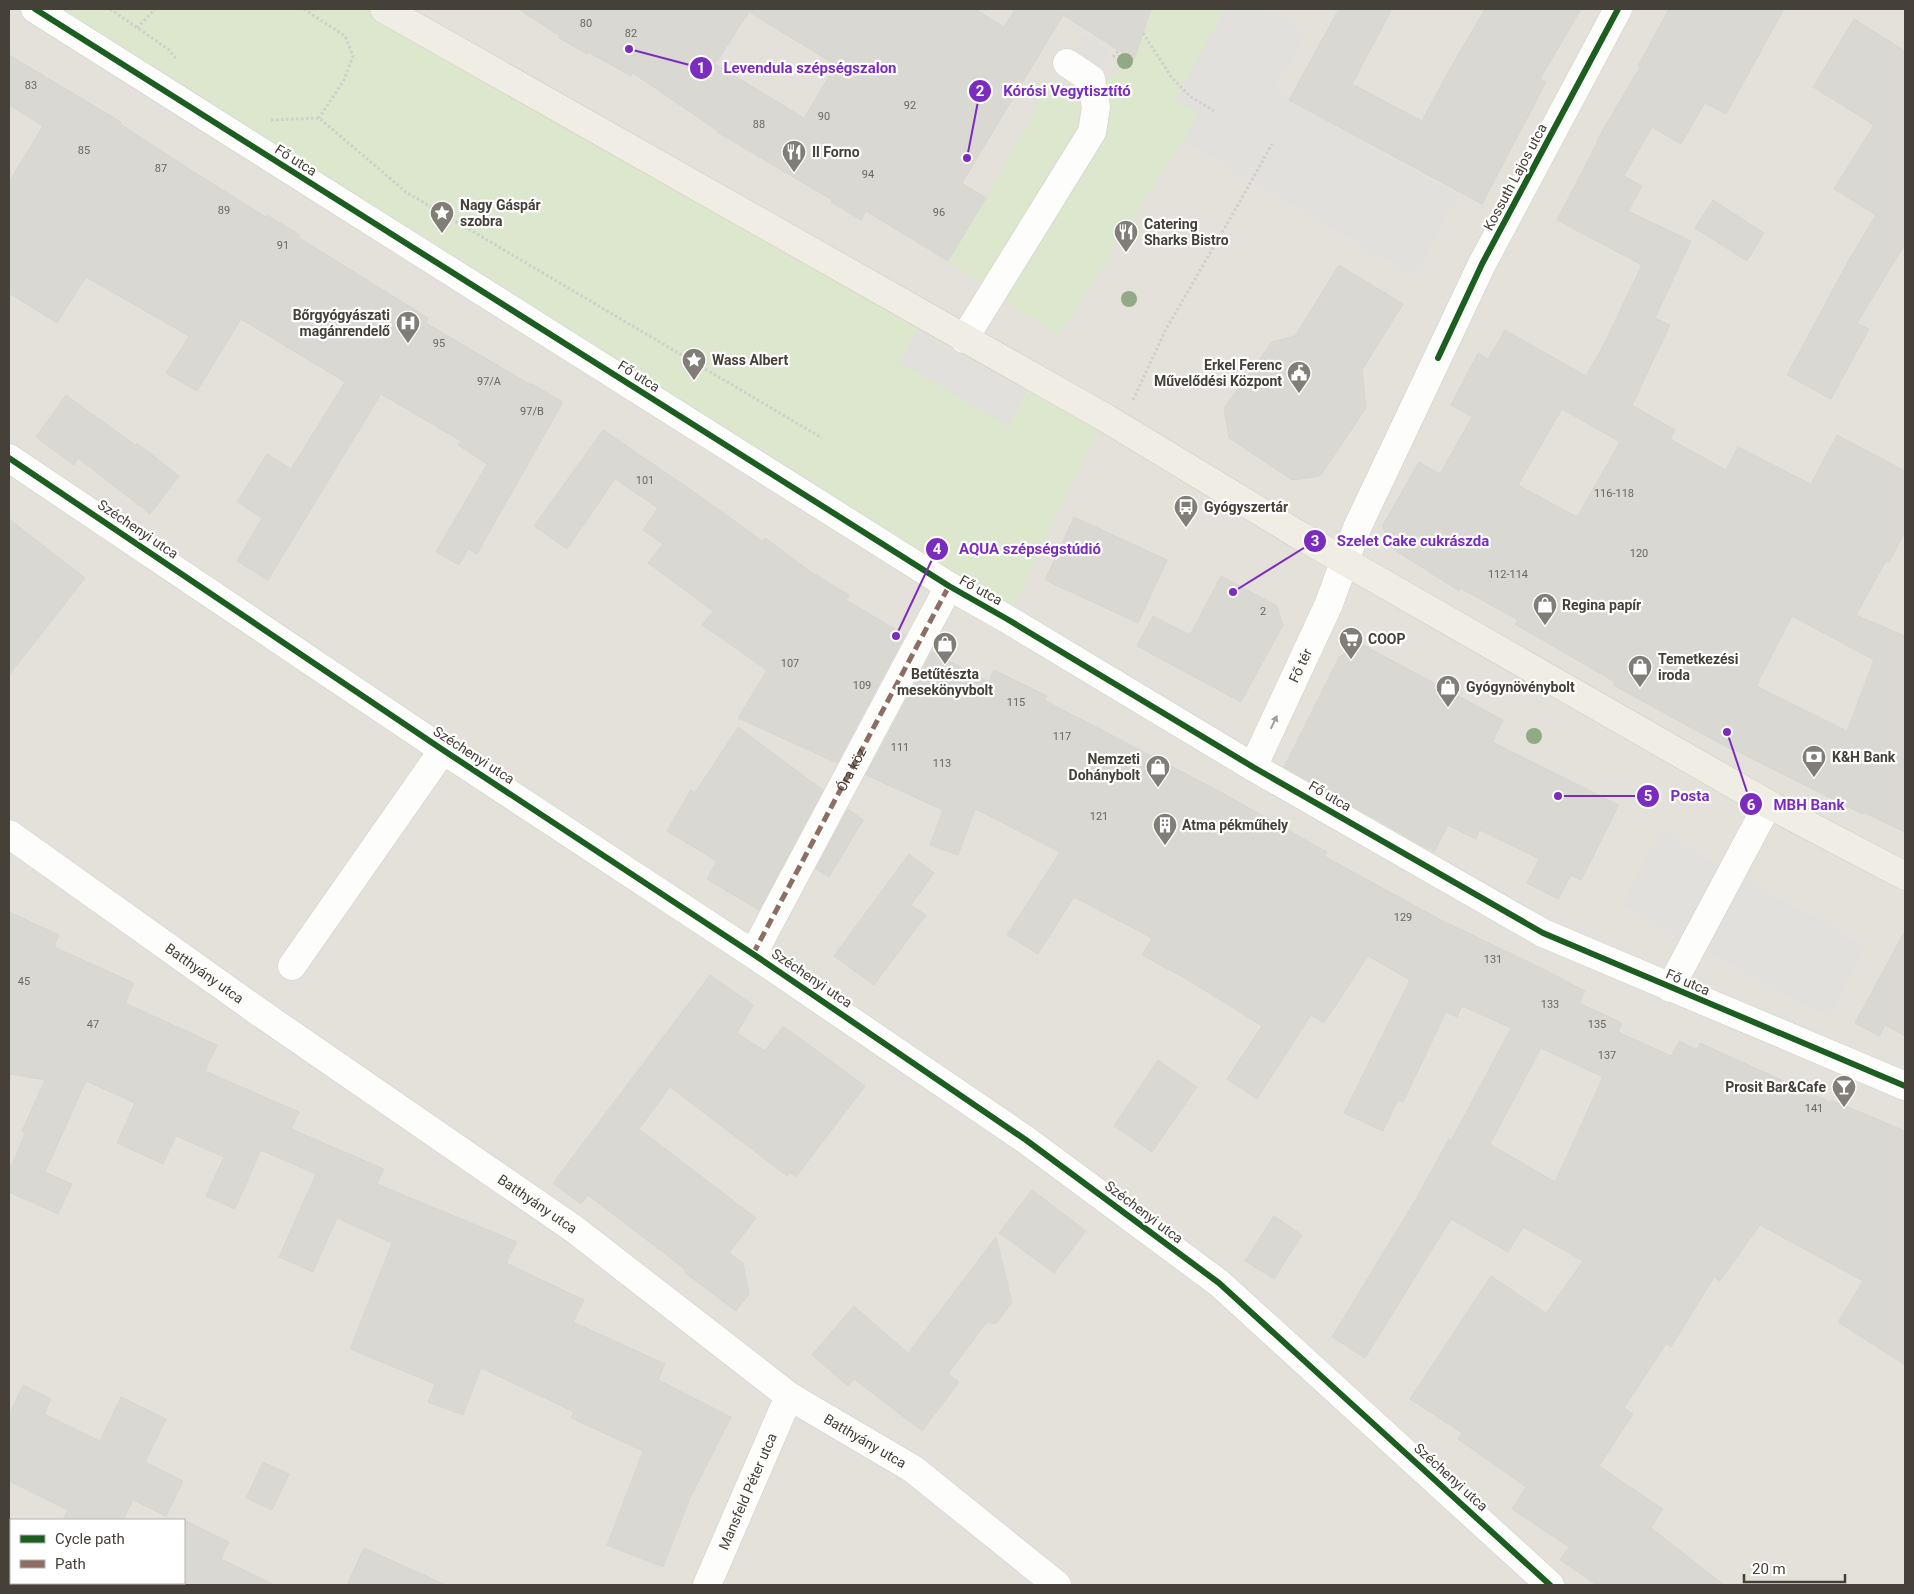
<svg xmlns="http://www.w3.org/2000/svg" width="1914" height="1594" font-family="Roboto,sans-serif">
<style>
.residential{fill:#e3e1d9;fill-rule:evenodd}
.green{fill:#dce7ce}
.parking{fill:#e1e0dc}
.building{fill:#d9d8d3;stroke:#d8d6d1;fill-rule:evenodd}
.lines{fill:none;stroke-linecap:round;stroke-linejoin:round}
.minor-casing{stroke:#cecdc9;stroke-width:29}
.major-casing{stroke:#d0cbbb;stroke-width:29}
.path{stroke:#d1cfcc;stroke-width:3;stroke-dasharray:2.5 2.5;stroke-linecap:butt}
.minor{stroke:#fdfdfc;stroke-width:28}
.major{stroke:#f0ede5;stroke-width:28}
.quiet{stroke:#8d6e63;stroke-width:5;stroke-dasharray:10 5;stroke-linecap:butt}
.cycleway-casing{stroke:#fff;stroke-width:9}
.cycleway{stroke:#1b5e20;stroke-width:6}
.tree{fill:#92a985}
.oneway{fill:#a19e9a}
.labels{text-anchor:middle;stroke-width:4.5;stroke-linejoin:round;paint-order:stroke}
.number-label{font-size:11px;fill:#6b6760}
.poi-label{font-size:14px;font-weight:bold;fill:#454038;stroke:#fff;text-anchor:start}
.street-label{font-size:14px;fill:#454038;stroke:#fff}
.leader{fill:none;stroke:#7b2cbf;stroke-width:2}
.callout-dot{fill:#7b2cbf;stroke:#fff;stroke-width:2}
.mark-label{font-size:15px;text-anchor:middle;font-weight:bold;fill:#fff}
.callout-label{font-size:15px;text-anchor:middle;font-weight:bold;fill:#7b2cbf;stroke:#fff;stroke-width:4.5;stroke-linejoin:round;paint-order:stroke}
</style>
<rect width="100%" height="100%" fill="#f0efeb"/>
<path class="residential" d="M 9,9 L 1905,9 L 1905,1585 L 9,1585 ZM 11,1520 L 184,1520 L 184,1583 L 11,1583 Z"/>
<g class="green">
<path d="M 35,9 L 384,9 L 1104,417 L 1007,619 Z"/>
<path d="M 1150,9 L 1225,9 L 1176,99 L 1199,113 L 1184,140 L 1169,161 L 1058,336 L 948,261 L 986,198 L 1052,79 L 1080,99 L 1134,60 Z"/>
</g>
<g class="parking">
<path d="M 1225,9 L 1261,9 L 1305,33 L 1273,91 L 1458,196 L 1414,275 L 1184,140 L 1198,113 L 1176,100 Z"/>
<path d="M 1083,36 L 1108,51 L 1091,79 L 1067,64 Z"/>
<path d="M 926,316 L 1033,378 L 1009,426 L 899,362 Z"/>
<path d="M 1660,833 L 1866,947 L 1829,1017 L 1622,905 Z"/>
</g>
<g class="building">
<path d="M 518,9 L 975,9 L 1004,27 L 1015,9 L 1151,9 L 1134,60 L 1063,15 L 962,183 L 986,198 L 948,261 L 866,211 L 861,220 L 831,202 L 832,200 L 717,132 L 718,131 L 633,73 L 631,76 L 588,52 L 587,54 L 559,38 L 560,36 ZM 749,12 L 836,65 L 804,118 L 715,64 Z"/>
<path d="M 1339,9 L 1392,9 L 1352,84 L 1422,121 L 1447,74 L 1485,9 L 1581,9 L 1540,79 L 1546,82 L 1482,204 L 1289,100 Z"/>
<path d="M 1669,9 L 1784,9 L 1726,114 L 1705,103 L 1681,144 L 1652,127 L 1624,176 L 1642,186 L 1628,211 L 1691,241 L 1655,318 L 1670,325 L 1632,405 L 1675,430 L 1670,439 L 1726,470 L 1738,447 L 1811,484 L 1837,435 L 1905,471 L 1905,532 L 1889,562 L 1886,561 L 1856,615 L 1905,636 L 1905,832 L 1863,812 L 1862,814 L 1735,750 L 1734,751 L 1613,685 L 1615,682 L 1515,624 L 1518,620 L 1460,588 L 1459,591 L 1387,545 L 1383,525 L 1419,462 L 1440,474 L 1472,417 L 1451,405 L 1478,353 L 1488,359 L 1505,330 L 1586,376 L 1602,348 L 1642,265 L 1557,220 L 1598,141 L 1597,140 L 1640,67 L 1638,66 ZM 1562,409 L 1620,442 L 1577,517 L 1518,485 ZM 1792,616 L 1874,660 L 1847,731 L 1756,686 Z"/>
<path d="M 1854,19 L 1905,51 L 1905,244 L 1857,323 L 1869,329 L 1831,399 L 1787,375 L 1850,258 L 1876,215 L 1834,189 L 1874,125 L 1813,87 Z"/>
<path d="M 9,55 L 121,122 L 120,124 L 194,172 L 266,217 L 267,215 L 300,235 L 298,237 L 428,318 L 426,323 L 531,385 L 532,384 L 563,402 L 477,554 L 468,549 L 459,565 L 436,552 L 487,464 L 458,445 L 461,441 L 381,394 L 268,580 L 237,561 L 262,518 L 237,502 L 267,454 L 291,469 L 345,382 L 241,319 L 197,391 L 166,373 L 189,336 L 86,277 L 57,323 L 9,293 L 9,182 L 43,126 L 9,105 Z"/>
<path d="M 1713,200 L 1764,233 L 1747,261 L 1695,228 Z"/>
<path d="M 1339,265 L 1403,304 L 1362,370 L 1366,408 L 1320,476 L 1292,480 L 1229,438 L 1224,408 L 1272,342 L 1295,336 Z"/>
<path d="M 66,395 L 135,445 L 137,443 L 179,476 L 150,514 L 78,458 L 74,465 L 36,437 Z"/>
<path d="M 603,430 L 697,494 L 762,541 L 765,538 L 808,570 L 849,595 L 846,600 L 905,635 L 837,763 L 738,718 L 767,670 L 702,625 L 713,611 L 648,563 L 663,544 L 643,530 L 658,508 L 615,479 L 567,549 L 534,526 Z"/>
<path d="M 1074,517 L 1167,560 L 1138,623 L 1045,580 Z"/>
<path d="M 9,519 L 85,578 L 9,675 Z"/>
<path d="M 1221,576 L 1277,606 L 1283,625 L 1241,702 L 1137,646 L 1153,616 L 1190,635 Z"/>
<path d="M 1363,645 L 1503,720 L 1492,742 L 1619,805 L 1581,880 L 1571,875 L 1558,899 L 1527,883 L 1539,859 L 1480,830 L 1476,839 L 1448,825 L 1434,852 L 1284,767 L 1339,657 Z"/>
<path d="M 932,652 L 989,682 L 994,670 L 1047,696 L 1044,700 L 1217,790 L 1327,852 L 1324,856 L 1439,919 L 1543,969 L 1585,991 L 1579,1003 L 1622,1023 L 1618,1032 L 1671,1056 L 1679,1041 L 1697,1050 L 1700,1043 L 1830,1102 L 1831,1100 L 1905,1131 L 1905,1365 L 1838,1322 L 1863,1281 L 1760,1225 L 1720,1281 L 1714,1277 L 1671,1347 L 1666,1344 L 1624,1408 L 1633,1414 L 1599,1466 L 1663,1509 L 1651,1528 L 1724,1585 L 1597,1585 L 1560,1560 L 1569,1547 L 1512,1509 L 1526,1487 L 1458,1439 L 1462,1433 L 1410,1399 L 1491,1276 L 1546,1313 L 1583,1261 L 1523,1227 L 1508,1252 L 1451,1219 L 1365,1358 L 1332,1337 L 1416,1199 L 1449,1139 L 1451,1141 L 1511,1028 L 1462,1006 L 1457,1017 L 1446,1012 L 1403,1102 L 1398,1100 L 1383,1131 L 1344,1113 L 1410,980 L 1368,956 L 1324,1023 L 1311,1015 L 1257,1099 L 1227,1079 L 1262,1026 L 1188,980 L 1142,955 L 1152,938 L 1074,897 L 1038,954 L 1007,935 L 1060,852 L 975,809 L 958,855 L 930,845 L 943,810 L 866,775 ZM 1541,1048 L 1603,1077 L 1555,1182 L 1490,1144 Z"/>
<path d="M 738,727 L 823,790 L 759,910 L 707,879 L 717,861 L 667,831 L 691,790 L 695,793 Z"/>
<path d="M 848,809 L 863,820 L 829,877 L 816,869 Z"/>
<path d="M 909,854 L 934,873 L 911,905 L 926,915 L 874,985 L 834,956 Z"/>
<path d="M 9,912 L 59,935 L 54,947 L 134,983 L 125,1003 L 217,1045 L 205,1071 L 299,1112 L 291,1129 L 384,1169 L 377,1184 L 517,1242 L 506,1263 L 584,1300 L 573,1322 L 665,1364 L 658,1380 L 731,1417 L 690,1498 L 663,1567 L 607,1545 L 643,1451 L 571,1418 L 574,1412 L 481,1368 L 463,1415 L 428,1402 L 435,1384 L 350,1349 L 392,1243 L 337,1218 L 313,1272 L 279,1257 L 316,1174 L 261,1150 L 235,1209 L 206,1196 L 224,1157 L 176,1136 L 163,1164 L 117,1143 L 135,1103 L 86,1081 L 45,1172 L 72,1184 L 58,1214 L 9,1192 L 9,1171 L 26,1132 L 22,1131 L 45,1080 L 9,1074 Z"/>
<path d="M 1905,931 L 1905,1036 L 1885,1025 L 1879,1036 L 1855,1023 Z"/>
<path d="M 710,975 L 753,1005 L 737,1033 L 765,1051 L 783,1026 L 865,1086 L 796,1177 L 790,1172 L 787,1176 L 670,1087 L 639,1129 L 756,1218 L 729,1253 L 743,1263 L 749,1294 L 736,1311 L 684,1272 L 686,1270 L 588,1195 L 581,1204 L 553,1183 Z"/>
<path d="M 1158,1060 L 1197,1087 L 1152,1152 L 1114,1126 Z"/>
<path d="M 1032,1190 L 1086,1231 L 1054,1273 L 999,1233 Z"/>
<path d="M 1274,1216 L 1302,1235 L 1274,1279 L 1245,1261 Z"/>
<path d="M 996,1237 L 1012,1302 L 997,1323 L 986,1323 L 948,1374 L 959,1382 L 922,1431 L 854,1379 L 848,1386 L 812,1355 L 854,1306 L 908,1353 Z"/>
<path d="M 23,1385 L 51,1399 L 44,1414 L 100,1441 L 121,1397 L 166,1419 L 145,1462 L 183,1481 L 166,1516 L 133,1500 L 123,1520 L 63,1520 L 68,1510 L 9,1481 L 9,1415 Z"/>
<path d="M 263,1462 L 289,1474 L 272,1510 L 246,1498 Z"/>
<path d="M 184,1520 L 229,1542 L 221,1559 L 275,1585 L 184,1585 Z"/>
<path d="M 364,1548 L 446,1585 L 347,1585 Z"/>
</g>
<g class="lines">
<defs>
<g id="minor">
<path d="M 35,9 L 949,586 L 1007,619 L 1253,767 L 1543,933 L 1905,1086"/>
<path d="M 964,339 L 1092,132 L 1096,107 L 1091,79 L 1067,63"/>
<path d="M 9,458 L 443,750 L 753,954 L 1026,1140 L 1219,1283 L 1550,1585"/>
<path id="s1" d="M 1253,767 L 1328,606 L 1357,528 L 1482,264 L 1618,9"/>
<path id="s2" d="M 9,834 L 259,1012 L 574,1229 L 789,1396 L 913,1469 L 1057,1585"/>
<path d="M 753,954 L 949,586"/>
<path d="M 292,966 L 443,750"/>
<path d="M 1670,988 L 1768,804"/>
<path d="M 9,1557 L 11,1558"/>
<path d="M 59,1583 L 64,1585"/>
<path id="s3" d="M 707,1585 L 789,1396"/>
</g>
<path id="major" d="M 384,9 L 1104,417 L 1299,535 L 1768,804 L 1905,876"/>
</defs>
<use href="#minor" class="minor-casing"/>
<use href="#major" class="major-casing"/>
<g class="path">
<path d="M 110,9 L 168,49 L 177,60"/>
<path d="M 304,9 L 345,36 L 353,56 L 344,80 L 319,118"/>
<path d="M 137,28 L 155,9"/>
<path d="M 1143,33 L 1172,78 L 1191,97 L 1214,111"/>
<path d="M 1113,57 L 1119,50"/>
<path d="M 271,120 L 319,118 L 406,192 L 822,438"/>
<path d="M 1133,400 L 1165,331 L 1239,203 L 1272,144"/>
</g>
<use href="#minor" class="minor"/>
<use href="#major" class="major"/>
<path class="quiet" id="s4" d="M 753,954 L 949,586"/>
<defs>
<g id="cycleway">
<path d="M 35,9 L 949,586 L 1007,619 L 1253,767 L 1543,933 L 1905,1086"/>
<path d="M 1438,358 L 1482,264 L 1618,9"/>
<path d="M 9,458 L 443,750 L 753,954 L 1026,1140 L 1219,1283 L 1550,1585"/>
</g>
</defs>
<use href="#cycleway" class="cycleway-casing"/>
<use href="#cycleway" class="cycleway"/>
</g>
<g class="tree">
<circle cx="1125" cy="61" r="8"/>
<circle cx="1129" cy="299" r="8"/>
<circle cx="1534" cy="736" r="8"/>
</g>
<defs><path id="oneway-solid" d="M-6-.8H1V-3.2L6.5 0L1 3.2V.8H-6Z" transform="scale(1.25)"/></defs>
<use class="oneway" href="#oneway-solid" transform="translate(1274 722) rotate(-65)"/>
<defs>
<symbol id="restaurant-pin" viewBox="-11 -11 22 30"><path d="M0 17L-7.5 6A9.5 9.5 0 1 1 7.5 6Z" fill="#817d77" stroke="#fff"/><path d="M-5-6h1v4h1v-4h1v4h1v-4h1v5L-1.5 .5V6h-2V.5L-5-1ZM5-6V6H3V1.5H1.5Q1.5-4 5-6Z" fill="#fff"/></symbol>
<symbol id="sight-pin" viewBox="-11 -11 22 30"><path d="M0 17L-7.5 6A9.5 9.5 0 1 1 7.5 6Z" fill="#817d77" stroke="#fff"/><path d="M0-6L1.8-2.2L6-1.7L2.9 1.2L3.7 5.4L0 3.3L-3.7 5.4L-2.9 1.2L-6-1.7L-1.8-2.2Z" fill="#fff"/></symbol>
<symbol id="hospital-pin" viewBox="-11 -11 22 30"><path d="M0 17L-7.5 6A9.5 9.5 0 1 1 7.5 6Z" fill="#817d77" stroke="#fff"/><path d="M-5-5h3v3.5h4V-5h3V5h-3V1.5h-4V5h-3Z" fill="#fff"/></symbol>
<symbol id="civic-pin" viewBox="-11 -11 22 30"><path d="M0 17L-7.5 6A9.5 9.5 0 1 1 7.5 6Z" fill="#817d77" stroke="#fff"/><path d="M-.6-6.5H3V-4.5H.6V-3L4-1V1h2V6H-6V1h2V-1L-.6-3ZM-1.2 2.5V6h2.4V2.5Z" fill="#fff"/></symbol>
<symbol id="bus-pin" viewBox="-11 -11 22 30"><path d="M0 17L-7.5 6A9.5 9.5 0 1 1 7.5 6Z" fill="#817d77" stroke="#fff"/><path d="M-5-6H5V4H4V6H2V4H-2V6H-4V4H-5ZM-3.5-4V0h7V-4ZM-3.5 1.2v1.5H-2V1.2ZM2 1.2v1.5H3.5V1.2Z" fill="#fff"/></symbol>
<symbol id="shop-pin" viewBox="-11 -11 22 30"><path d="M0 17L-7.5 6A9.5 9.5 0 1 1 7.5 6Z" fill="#817d77" stroke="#fff"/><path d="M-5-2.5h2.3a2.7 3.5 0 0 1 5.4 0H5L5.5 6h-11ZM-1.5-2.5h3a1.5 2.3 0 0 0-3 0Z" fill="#fff"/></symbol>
<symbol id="supermarket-pin" viewBox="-11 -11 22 30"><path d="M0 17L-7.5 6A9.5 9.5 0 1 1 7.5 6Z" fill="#817d77" stroke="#fff"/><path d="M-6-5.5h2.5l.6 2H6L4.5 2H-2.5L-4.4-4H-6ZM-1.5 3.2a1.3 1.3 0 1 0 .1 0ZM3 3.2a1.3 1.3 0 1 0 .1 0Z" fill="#fff"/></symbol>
<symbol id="bank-pin" viewBox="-11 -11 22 30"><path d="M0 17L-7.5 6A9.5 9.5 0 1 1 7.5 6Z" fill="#817d77" stroke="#fff"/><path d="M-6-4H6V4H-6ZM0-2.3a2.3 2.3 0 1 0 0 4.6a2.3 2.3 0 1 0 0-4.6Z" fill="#fff"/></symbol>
<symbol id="building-pin" viewBox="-11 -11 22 30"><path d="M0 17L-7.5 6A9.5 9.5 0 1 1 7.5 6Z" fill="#817d77" stroke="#fff"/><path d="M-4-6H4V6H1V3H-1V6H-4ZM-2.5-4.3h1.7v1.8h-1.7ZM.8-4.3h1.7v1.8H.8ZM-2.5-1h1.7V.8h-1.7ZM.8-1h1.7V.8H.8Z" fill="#fff"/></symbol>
<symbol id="bar-pin" viewBox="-11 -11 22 30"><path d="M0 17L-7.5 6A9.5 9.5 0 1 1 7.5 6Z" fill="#817d77" stroke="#fff"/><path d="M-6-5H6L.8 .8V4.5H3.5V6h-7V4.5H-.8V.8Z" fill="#fff"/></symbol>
</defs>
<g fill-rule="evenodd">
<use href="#restaurant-pin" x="780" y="138" width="28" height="38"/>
<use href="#sight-pin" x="428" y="199" width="28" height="38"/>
<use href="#restaurant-pin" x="1112" y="218" width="28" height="38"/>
<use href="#hospital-pin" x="394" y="309" width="28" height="38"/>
<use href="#sight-pin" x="680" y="346" width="28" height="38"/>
<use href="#civic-pin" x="1285" y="359" width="28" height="38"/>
<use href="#bus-pin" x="1172" y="493" width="28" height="38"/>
<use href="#shop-pin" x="1531" y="591" width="28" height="38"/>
<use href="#supermarket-pin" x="1337" y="625" width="28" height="38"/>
<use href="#shop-pin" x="931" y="630" width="28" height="38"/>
<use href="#shop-pin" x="1626" y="653" width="28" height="38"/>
<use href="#shop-pin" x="1434" y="673" width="28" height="38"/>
<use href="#bank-pin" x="1800" y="743" width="28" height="38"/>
<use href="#shop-pin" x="1144" y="753" width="28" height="38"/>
<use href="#building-pin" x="1151" y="811" width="28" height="38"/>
<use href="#bar-pin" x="1830" y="1073" width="28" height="38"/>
</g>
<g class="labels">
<g class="number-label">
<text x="586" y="27">80</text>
<text x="631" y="37">82</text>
<text x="31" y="89">83</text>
<text x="910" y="109">92</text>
<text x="824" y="120">90</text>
<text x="759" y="128">88</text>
<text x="84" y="154">85</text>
<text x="161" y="172">87</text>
<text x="868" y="178">94</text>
<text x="224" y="214">89</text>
<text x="939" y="216">96</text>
<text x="283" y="249">91</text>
<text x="439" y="347">95</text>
<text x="489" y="385">97/A</text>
<text x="532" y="415">97/B</text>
<text x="645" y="484">101</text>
<text x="1614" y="497">116-118</text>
<text x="1639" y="557">120</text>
<text x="1508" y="578">112-114</text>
<text x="1263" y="615">2</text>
<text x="790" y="667">107</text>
<text x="862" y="689">109</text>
<text x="1016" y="706">115</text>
<text x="1062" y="740">117</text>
<text x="900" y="751">111</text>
<text x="942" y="767">113</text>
<text x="1099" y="820">121</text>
<text x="1403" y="921">129</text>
<text x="1493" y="963">131</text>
<text x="24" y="985">45</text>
<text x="1550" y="1008">133</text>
<text x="93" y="1028">47</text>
<text x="1597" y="1028">135</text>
<text x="1607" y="1059">137</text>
<text x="1814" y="1112">141</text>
</g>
<g class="poi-label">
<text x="812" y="157">Il Forno</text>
<text x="460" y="210">Nagy Gáspár<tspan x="460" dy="16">szobra</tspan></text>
<text x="1144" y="229">Catering<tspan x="1144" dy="16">Sharks Bistro</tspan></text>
<text x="390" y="320" text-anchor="end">Bőrgyógyászati<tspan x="390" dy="16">magánrendelő</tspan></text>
<text x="712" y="365">Wass Albert</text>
<text x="1282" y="370" text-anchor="end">Erkel Ferenc<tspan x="1282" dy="16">Művelődési Központ</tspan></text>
<text x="1204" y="512">Gyógyszertár</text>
<text x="1562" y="610">Regina papír</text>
<text x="1368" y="644">COOP</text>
<text x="1658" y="664">Temetkezési<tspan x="1658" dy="16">iroda</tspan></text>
<text x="945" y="679" text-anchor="middle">Betűtészta<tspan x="945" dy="16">mesekönyvbolt</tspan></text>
<text x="1466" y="692">Gyógynövénybolt</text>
<text x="1832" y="762">K&amp;H Bank</text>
<text x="1140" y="764" text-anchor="end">Nemzeti<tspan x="1140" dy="16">Dohánybolt</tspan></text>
<text x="1182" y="830">Atma pékműhely</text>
<text x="1826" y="1092" text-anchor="end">Prosit Bar&amp;Cafe</text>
</g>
<g class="street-label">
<text transform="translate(296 160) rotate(32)" y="5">Fő utca</text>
<text transform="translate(1515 177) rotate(-62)" y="5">Kossuth Lajos utca</text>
<text transform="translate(639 376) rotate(32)" y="5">Fő utca</text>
<text transform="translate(138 529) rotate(34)" y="5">Széchenyi utca</text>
<text transform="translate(981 590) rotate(29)" y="5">Fő utca</text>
<text dy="5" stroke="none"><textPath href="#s1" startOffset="112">Fő tér</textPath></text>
<text transform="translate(474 755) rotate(33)" y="5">Széchenyi utca</text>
<text dy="5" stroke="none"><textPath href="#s4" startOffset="209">Óra köz</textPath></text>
<text transform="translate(1330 796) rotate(30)" y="5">Fő utca</text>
<text dy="5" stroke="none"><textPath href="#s2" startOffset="240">Batthyány utca</textPath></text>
<text transform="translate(812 978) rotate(34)" y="5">Széchenyi utca</text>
<text transform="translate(1688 982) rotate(23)" y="5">Fő utca</text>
<text dy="5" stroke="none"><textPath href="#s2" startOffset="645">Batthyány utca</textPath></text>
<text transform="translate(1144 1212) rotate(37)" y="5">Széchenyi utca</text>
<text dy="5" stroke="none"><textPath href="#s2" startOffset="1050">Batthyány utca</textPath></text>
<text transform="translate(1451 1477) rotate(42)" y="5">Széchenyi utca</text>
<text dy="5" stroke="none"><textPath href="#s3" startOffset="102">Mansfeld Péter utca</textPath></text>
</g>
</g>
<path class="leader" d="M629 49L701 68M967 158L980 91M1233 592L1315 541M896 636L937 549M1558 796L1648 796M1727 732L1751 804"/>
<g class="callout-dot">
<circle cx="629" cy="49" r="5"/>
<circle cx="967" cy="158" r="5"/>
<circle cx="1233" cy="592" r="5"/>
<circle cx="896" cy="636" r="5"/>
<circle cx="1558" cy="796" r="5"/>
<circle cx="1727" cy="732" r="5"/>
<circle cx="701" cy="68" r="12"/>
<circle cx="980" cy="91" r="12"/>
<circle cx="1315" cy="541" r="12"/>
<circle cx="937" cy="549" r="12"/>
<circle cx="1648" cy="796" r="12"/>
<circle cx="1751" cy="804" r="12"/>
</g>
<g class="mark-label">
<text x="701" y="73">1</text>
<text x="980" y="96">2</text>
<text x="1315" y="546">3</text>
<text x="937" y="554">4</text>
<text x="1648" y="801">5</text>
<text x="1751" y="810">6</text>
</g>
<g class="callout-label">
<text x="810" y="73">Levendula szépségszalon</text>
<text x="1067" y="96">Kórósi Vegytisztító</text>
<text x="1413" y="546">Szelet Cake cukrászda</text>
<text x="1030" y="554">AQUA szépségstúdió</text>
<text x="1690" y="801">Posta</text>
<text x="1809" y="810">MBH Bank</text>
</g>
<rect width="1914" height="1594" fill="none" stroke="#454038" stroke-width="20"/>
<rect x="10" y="1519" width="175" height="65" fill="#ffffff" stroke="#b5b3af"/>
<rect x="20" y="1535" width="25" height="8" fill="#1b5e20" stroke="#b5b3af"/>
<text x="55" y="1544" font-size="15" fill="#454038">Cycle path</text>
<rect x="20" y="1560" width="25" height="8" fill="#8d6e63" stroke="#b5b3af"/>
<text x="55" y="1569" font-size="15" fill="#454038">Path</text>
<path d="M1744 1574v8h101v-8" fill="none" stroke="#454038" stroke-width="2.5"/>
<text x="1752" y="1574" font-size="15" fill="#454038" stroke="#ffffff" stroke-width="4" paint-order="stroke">20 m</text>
</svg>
